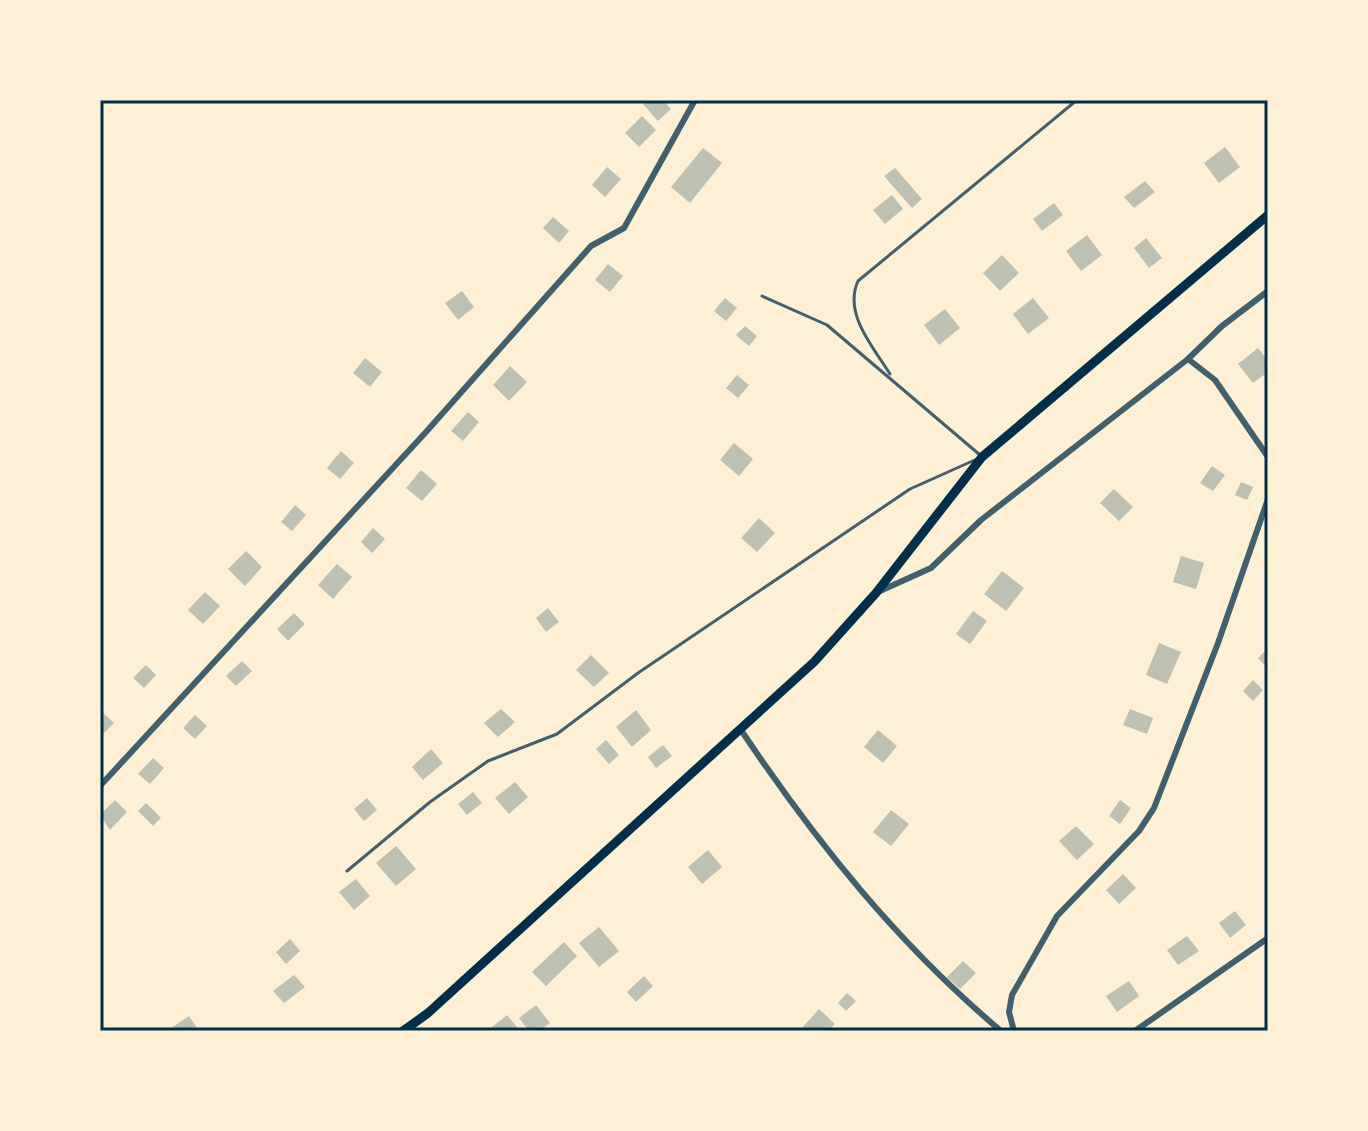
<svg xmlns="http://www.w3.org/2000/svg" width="1368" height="1131" font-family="'IBM Plex Sans',sans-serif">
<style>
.building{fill:#bec0b2}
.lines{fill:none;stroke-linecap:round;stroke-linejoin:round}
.service{stroke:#3f606c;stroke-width:3}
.minor{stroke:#3f606c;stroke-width:6}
.secondary{stroke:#003049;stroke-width:9}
.neatline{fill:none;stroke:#003049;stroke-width:3}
</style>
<rect width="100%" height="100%" fill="#fdf0d5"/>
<g class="building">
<path d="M 647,100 L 663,100 L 671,109 L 658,121 L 643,104 Z"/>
<path d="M 642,116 L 656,130 L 639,147 L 625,133 Z"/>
<path d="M 1225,147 L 1240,167 L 1219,183 L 1204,163 Z"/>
<path d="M 703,148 L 722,163 L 690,203 L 671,187 Z"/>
<path d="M 607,167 L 621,179 L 605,197 L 592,185 Z"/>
<path d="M 895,168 L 922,199 L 912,208 L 884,176 Z"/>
<path d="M 1145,181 L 1155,192 L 1134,208 L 1124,197 Z"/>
<path d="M 892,195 L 903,209 L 885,224 L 873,210 Z"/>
<path d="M 1054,203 L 1063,215 L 1042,231 L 1033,219 Z"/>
<path d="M 553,217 L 569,231 L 559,243 L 543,228 Z"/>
<path d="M 1087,235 L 1102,255 L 1081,271 L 1066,251 Z"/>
<path d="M 1146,238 L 1162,258 L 1149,268 L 1134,248 Z"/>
<path d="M 1002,255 L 1019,273 L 1000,291 L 983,273 Z"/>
<path d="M 608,264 L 623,276 L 610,292 L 595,280 Z"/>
<path d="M 462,291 L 474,307 L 458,320 L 445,303 Z"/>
<path d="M 725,298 L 737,308 L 726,321 L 714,311 Z"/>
<path d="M 1033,298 L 1049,318 L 1028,334 L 1013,314 Z"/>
<path d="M 945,309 L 960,328 L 939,345 L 924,325 Z"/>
<path d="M 745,326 L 757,336 L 749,346 L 736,335 Z"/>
<path d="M 1258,348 L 1268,361 L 1268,372 L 1253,383 L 1238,364 Z"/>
<path d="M 365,358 L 382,372 L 370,387 L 353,373 Z"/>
<path d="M 510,366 L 527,382 L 509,401 L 493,385 Z"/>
<path d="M 737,375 L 749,385 L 738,398 L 726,388 Z"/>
<path d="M 468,412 L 479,422 L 463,441 L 451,431 Z"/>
<path d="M 734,443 L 753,459 L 739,476 L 720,460 Z"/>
<path d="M 341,451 L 354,463 L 340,479 L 327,468 Z"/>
<path d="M 1212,466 L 1225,475 L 1213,491 L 1200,483 Z"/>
<path d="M 421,470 L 437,484 L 422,501 L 406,488 Z"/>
<path d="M 1241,482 L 1253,487 L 1247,500 L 1235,495 Z"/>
<path d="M 1114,489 L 1133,507 L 1119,521 L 1100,503 Z"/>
<path d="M 295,505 L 306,515 L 292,531 L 281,522 Z"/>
<path d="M 759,518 L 775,533 L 757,552 L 741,538 Z"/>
<path d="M 373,528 L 385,539 L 372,553 L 361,542 Z"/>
<path d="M 246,551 L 262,567 L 245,586 L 228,569 Z"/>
<path d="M 1181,556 L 1204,563 L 1196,589 L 1173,582 Z"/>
<path d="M 337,564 L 352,577 L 333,599 L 318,585 Z"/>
<path d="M 1002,571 L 1024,588 L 1006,611 L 984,594 Z"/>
<path d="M 205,592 L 220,606 L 203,624 L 188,610 Z"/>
<path d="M 548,608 L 559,622 L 546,632 L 536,618 Z"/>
<path d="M 973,611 L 987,621 L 970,644 L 956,634 Z"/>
<path d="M 294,613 L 305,624 L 288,641 L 277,629 Z"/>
<path d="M 1159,643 L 1181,652 L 1167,684 L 1146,675 Z"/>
<path d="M 1268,648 L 1268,669 L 1258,658 Z"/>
<path d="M 591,655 L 609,673 L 594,687 L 576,670 Z"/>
<path d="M 242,661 L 252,671 L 236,686 L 226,676 Z"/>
<path d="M 146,665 L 156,675 L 144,688 L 133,678 Z"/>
<path d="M 1253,680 L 1263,690 L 1253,701 L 1243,691 Z"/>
<path d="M 501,709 L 515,722 L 498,737 L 484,723 Z"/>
<path d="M 1130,709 L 1153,718 L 1147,734 L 1123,725 Z"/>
<path d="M 100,710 L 114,723 L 100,737 Z"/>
<path d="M 636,710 L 651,730 L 632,747 L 616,727 Z"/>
<path d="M 195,715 L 207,726 L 195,739 L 183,728 Z"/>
<path d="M 878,730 L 897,746 L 883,763 L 864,747 Z"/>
<path d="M 606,740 L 619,755 L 609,764 L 596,749 Z"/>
<path d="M 663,745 L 672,756 L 656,768 L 648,757 Z"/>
<path d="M 431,749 L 443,763 L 423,780 L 412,767 Z"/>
<path d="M 153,758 L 164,768 L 150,784 L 138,774 Z"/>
<path d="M 515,782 L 528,797 L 509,814 L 495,798 Z"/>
<path d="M 473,792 L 482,803 L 467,815 L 458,804 Z"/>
<path d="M 367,798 L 377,810 L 364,821 L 354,809 Z"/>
<path d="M 115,800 L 127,812 L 110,830 L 100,815 Z"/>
<path d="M 1120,800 L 1131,808 L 1120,824 L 1109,816 Z"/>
<path d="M 146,803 L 161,818 L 153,826 L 138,811 Z"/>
<path d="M 891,810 L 909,824 L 891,846 L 873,832 Z"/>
<path d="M 1076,826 L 1094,844 L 1077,860 L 1059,841 Z"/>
<path d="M 396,846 L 416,869 L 396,886 L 376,863 Z"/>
<path d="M 708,850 L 722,867 L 702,884 L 688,867 Z"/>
<path d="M 1123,874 L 1136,888 L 1119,904 L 1106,890 Z"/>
<path d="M 356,879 L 370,896 L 354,910 L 339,892 Z"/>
<path d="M 1235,911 L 1246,925 L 1230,938 L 1219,923 Z"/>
<path d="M 599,927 L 619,951 L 599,967 L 579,943 Z"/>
<path d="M 1187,936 L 1199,951 L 1178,965 L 1167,950 Z"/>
<path d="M 290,939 L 300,951 L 286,964 L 276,952 Z"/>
<path d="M 564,942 L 577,956 L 546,986 L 532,972 Z"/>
<path d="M 963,961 L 976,973 L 960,989 L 947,977 Z"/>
<path d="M 294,975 L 305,987 L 284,1003 L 273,991 Z"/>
<path d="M 644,976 L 653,986 L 636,1002 L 627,992 Z"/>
<path d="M 1129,981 L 1139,996 L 1117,1012 L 1106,996 Z"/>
<path d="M 847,993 L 856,1001 L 846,1011 L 838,1003 Z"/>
<path d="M 536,1005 L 550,1023 L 539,1031 L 529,1031 L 519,1018 Z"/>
<path d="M 819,1009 L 835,1024 L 828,1031 L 805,1031 L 802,1028 Z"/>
<path d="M 507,1015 L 517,1027 L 512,1031 L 487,1031 Z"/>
<path d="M 189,1016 L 199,1031 L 173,1031 L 171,1028 Z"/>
</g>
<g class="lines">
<g class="service">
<path d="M 762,296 L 827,325 L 980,455"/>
<path d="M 890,374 C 874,348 843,314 858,281 L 1077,100"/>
<path d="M 347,871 L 430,802 L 488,761 L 557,734 L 638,673 L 910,489 L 977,459"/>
</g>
<g class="minor">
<path d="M 1188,359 L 1215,380 L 1268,457"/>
<path d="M 880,591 L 931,568 L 981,520 L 1188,359 L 1222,326 L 1268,291"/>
<path d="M 741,730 C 816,842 898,944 1001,1031"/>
<path d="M 100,786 L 426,432 L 591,246 L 624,228 L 695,100"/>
<path d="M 1014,1031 L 1009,1012 L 1012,995 L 1057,916 L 1139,831 L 1154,808 L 1218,643 L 1268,499"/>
<path d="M 1135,1031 L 1268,938"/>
</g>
<path class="secondary" d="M 403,1031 L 428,1013 L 814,662 L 876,593 L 982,457 L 1268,215"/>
</g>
<rect width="1368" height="1131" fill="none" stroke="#fdf0d5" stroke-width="204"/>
<rect x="102" y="102" width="1164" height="927" class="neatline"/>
</svg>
